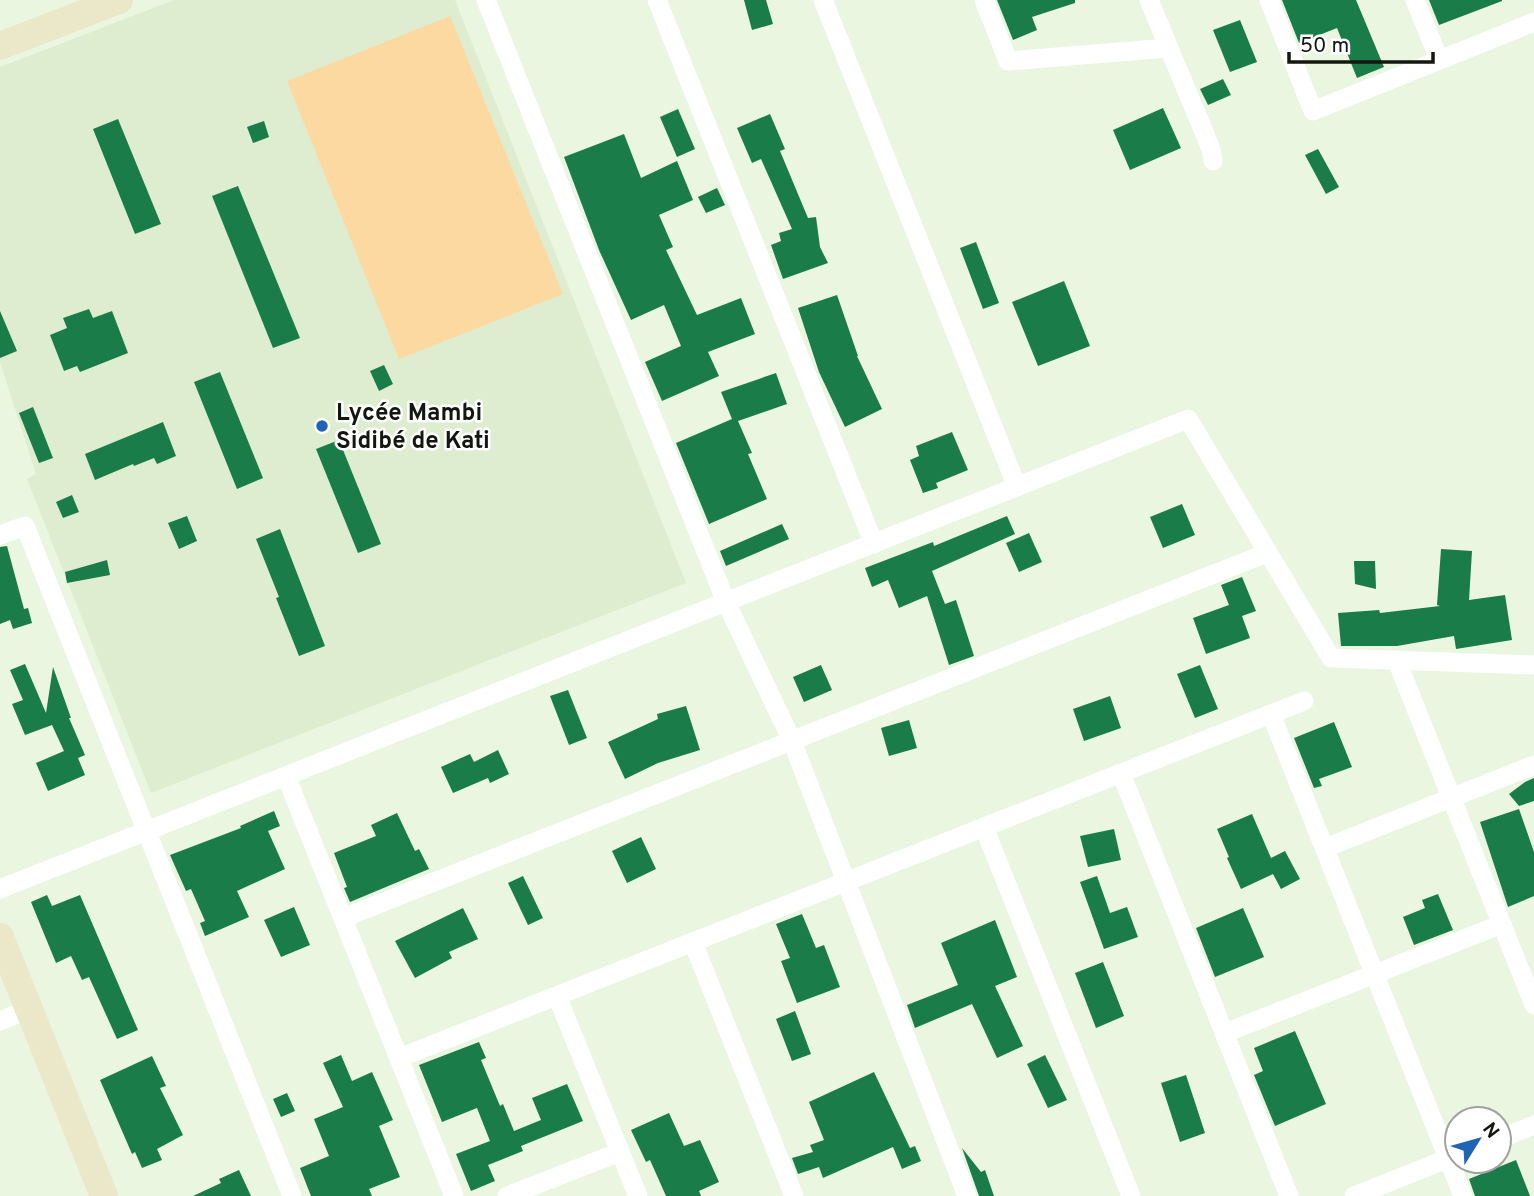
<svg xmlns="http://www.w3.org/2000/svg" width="1534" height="1196" font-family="Overpass,sans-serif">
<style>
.built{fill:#deedcf}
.pitch{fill:#fcd9a0}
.building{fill:#197c49}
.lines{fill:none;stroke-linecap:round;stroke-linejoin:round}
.street{stroke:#fff;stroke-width:19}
.secondary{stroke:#ebe8c9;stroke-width:28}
.poi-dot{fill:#1f64b5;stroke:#fff;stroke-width:2.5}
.labels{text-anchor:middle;stroke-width:5;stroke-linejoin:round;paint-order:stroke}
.poi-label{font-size:24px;font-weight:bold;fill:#13170f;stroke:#fff;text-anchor:start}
</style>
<rect width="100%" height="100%" fill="#eaf6df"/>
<path class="built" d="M 174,0 L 455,0 L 686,583 L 151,793 L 27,479 L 36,474 L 0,362 L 0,67 Z"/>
<path class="pitch" d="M 450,16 L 563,294 L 399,359 L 287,81 Z"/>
<g class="building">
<path d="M 744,0 L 766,0 L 773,24 L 752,30 Z"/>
<path d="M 997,0 L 1075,0 L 1075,3 L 1032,17 L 1037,30 L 1013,40 Z"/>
<path d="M 1282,0 L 1356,0 L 1384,67 L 1357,78 L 1337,28 L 1299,43 Z"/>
<path d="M 1429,0 L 1502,0 L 1502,1 L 1439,25 Z"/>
<path d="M 1240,20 L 1257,62 L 1230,72 L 1213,30 Z"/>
<path d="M 1223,79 L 1231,95 L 1208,105 L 1200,89 Z"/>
<path d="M 1163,108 L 1181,148 L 1130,170 L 1113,130 Z"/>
<path d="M 678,109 L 695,149 L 677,157 L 660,117 Z"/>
<path d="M 770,114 L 785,149 L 780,151 L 808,218 L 816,217 L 820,247 L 828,263 L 783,279 L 771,245 L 781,241 L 779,233 L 792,229 L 761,159 L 752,163 L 737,128 Z"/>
<path d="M 118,119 L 161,224 L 135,234 L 93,129 Z"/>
<path d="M 264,121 L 269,137 L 253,143 L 247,127 Z"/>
<path d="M 624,134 L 641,178 L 677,161 L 693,200 L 659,215 L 673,247 L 666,250 L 697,315 L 741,298 L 755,334 L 708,352 L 719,376 L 662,401 L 645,362 L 681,346 L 664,305 L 631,320 L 599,250 L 564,157 Z"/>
<path d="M 1318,149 L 1339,187 L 1326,194 L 1305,155 Z"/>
<path d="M 238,186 L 300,338 L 273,348 L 212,196 Z"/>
<path d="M 717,188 L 725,205 L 706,213 L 698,197 Z"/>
<path d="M 976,242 L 999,303 L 983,309 L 960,248 Z"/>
<path d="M 1064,281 L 1090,346 L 1038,366 L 1012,302 Z"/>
<path d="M 837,295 L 858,356 L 857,356 L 882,409 L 845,427 L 819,372 L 798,308 Z"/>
<path d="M 89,309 L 93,318 L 112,311 L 128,353 L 80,372 L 77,366 L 64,371 L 50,335 L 67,328 L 63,318 Z"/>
<path d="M 0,311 L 17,351 L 0,358 Z"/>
<path d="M 384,365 L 393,384 L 379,391 L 370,371 Z"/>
<path d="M 220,372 L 263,478 L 237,489 L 194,382 Z"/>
<path d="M 776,373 L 787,404 L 738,421 L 752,453 L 748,454 L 767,499 L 709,524 L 676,443 L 732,419 L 721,392 Z"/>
<path d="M 33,407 L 53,458 L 39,463 L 19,413 Z"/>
<path d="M 163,422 L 176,456 L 157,464 L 154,458 L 134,466 L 133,464 L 95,480 L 85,454 Z"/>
<path d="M 952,432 L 968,470 L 936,483 L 938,488 L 923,493 L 910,460 L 919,456 L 916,446 Z"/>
<path d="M 339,440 L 381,544 L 358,553 L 316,449 Z"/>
<path d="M 72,495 L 79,512 L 63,518 L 56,502 Z"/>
<path d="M 1182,504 L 1195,535 L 1163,548 L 1150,517 Z"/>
<path d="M 187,516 L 197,541 L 179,549 L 168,523 Z"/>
<path d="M 1007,516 L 1015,534 L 932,571 L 945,604 L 956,600 L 974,656 L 949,665 L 927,596 L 899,608 L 888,580 L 872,587 L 865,568 L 933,542 L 934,546 Z"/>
<path d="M 782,524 L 789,539 L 726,566 L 720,551 Z"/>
<path d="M 280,529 L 325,646 L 299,656 L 276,598 L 279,597 L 256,539 Z"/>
<path d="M 1029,533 L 1042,562 L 1019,572 L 1006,543 Z"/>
<path d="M 7,546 L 24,609 L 28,608 L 32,623 L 13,629 L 10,620 L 0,624 L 0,547 Z"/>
<path d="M 1441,549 L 1472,551 L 1469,600 L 1505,595 L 1512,640 L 1456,649 L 1454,636 L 1397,646 L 1341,646 L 1338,613 L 1379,610 L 1380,613 L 1440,606 L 1437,605 Z"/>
<path d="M 107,560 L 110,575 L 67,583 L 65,572 Z"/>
<path d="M 1354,561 L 1375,561 L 1376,589 L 1355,584 Z"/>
<path d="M 1242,577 L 1256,611 L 1242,616 L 1250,638 L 1206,654 L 1193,618 L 1229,605 L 1221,585 Z"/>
<path d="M 25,664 L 46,713 L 53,667 L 71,718 L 69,718 L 85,755 L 78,758 L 85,775 L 48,791 L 36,763 L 64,751 L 52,725 L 25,735 L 12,704 L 23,700 L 10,670 Z"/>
<path d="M 821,665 L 832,690 L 804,702 L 793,677 Z"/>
<path d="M 1200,665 L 1218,709 L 1195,718 L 1177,674 Z"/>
<path d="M 568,690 L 587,738 L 569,745 L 550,696 Z"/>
<path d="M 1110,696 L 1121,728 L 1084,741 L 1073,709 Z"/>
<path d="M 686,706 L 700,750 L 658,763 L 625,779 L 608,742 L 658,719 L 657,714 Z"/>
<path d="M 909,720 L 917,748 L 889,756 L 881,728 Z"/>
<path d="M 1334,722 L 1352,767 L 1319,779 L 1322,786 L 1314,788 L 1294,738 Z"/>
<path d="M 498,750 L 509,774 L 490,783 L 488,778 L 453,793 L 441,767 L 470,754 L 474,762 Z"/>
<path d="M 1534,778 L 1534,801 L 1519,806 L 1509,794 L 1525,782 Z"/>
<path d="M 1519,809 L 1534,852 L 1534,896 L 1508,907 L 1480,822 Z"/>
<path d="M 274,811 L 280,826 L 268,831 L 285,869 L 237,891 L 249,917 L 205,936 L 200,923 L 205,921 L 191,889 L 186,891 L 170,855 L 241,828 L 240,826 Z"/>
<path d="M 397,813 L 415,851 L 419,849 L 429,869 L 350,902 L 344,888 L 347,887 L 334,853 L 376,836 L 371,825 Z"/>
<path d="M 1252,814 L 1271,858 L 1285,851 L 1300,879 L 1281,889 L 1273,874 L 1241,889 L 1227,858 L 1229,857 L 1217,829 Z"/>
<path d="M 1114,829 L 1121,860 L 1088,867 L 1080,836 Z"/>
<path d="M 641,837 L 656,869 L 627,883 L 612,851 Z"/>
<path d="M 523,876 L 543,918 L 528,925 L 508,883 Z"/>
<path d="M 1097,876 L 1110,913 L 1127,907 L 1138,937 L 1104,949 L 1080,882 Z"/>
<path d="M 1438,894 L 1453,930 L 1414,945 L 1403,917 L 1425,908 L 1422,900 Z"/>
<path d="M 47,895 L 52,906 L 80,895 L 138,1030 L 117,1039 L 89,977 L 82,980 L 71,956 L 56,963 L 31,902 Z"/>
<path d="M 294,907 L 310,945 L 281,957 L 264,920 Z"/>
<path d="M 463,908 L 478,939 L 449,952 L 452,958 L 415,978 L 395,941 Z"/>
<path d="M 1243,908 L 1264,957 L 1215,977 L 1196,928 Z"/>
<path d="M 802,914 L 816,948 L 824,945 L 840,987 L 797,1003 L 781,961 L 790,958 L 776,924 Z"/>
<path d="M 995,920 L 1017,977 L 995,986 L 1023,1046 L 997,1058 L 972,1004 L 915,1028 L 907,1005 L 958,985 L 941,943 Z"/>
<path d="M 1103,962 L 1124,1016 L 1096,1028 L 1075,973 Z"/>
<path d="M 795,1011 L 811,1054 L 792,1061 L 776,1019 Z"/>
<path d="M 1295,1031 L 1326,1104 L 1275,1126 L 1254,1075 L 1263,1071 L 1254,1048 Z"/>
<path d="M 479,1042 L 486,1058 L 481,1060 L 500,1106 L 503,1104 L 514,1131 L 541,1120 L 532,1098 L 567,1084 L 583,1121 L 521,1146 L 523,1151 L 488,1165 L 495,1181 L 471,1191 L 456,1154 L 490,1141 L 477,1108 L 442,1122 L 419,1065 Z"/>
<path d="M 341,1055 L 352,1081 L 372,1072 L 393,1120 L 379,1126 L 400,1177 L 369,1189 L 372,1196 L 311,1196 L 300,1168 L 329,1156 L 314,1119 L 343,1107 L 323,1063 Z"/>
<path d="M 1045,1055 L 1067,1100 L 1048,1108 L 1027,1064 Z"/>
<path d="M 152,1056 L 166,1086 L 160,1088 L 183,1135 L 157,1149 L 162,1160 L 142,1168 L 135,1152 L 132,1154 L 100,1080 Z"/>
<path d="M 874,1072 L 910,1148 L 915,1146 L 921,1161 L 902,1169 L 893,1147 L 823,1178 L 819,1167 L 798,1174 L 792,1158 L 813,1152 L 810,1145 L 824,1140 L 809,1102 Z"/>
<path d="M 1186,1075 L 1205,1133 L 1180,1142 L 1161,1083 Z"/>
<path d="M 287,1093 L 295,1111 L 281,1117 L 273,1099 Z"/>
<path d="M 669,1113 L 684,1146 L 700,1140 L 719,1182 L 699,1191 L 701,1196 L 666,1196 L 650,1160 L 646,1162 L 631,1130 Z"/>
<path d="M 962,1148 L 981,1172 L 985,1170 L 994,1196 L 979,1196 Z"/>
<path d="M 1516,1160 L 1530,1196 L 1475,1196 L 1469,1179 Z"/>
<path d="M 239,1170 L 251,1196 L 193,1196 L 221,1183 L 219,1179 Z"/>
</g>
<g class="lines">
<g class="street">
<path d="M 486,0 L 726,602 L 792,741 L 967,1196"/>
<path d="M 657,0 L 874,544"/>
<path d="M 823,0 L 1017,487"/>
<path d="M 984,0 L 1008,61 L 1168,48"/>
<path d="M 1149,0 L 1211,149 L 1213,161"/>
<path d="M 1269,0 L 1313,111 L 1534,22"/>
<path d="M 1415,0 L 1439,60"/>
<path d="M 0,535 L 25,526 L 292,1196"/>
<path d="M 1397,661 L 1534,1005"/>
<path d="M 1271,714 L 1463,1196"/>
<path d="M 1121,773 L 1289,1196"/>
<path d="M 286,776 L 454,1196"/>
<path d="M 984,827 L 1131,1196"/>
<path d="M 1325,848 L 1534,765"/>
<path d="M 0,889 L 1188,419 L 1331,658 L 1534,665"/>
<path d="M 343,918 L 1267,553"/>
<path d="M 693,942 L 794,1196"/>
<path d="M 557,996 L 638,1196"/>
<path d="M 0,1021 L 29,1009"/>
<path d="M 1225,1033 L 1502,924"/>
<path d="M 399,1058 L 1304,701"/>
<path d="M 1499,1139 L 1534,1125"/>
<path d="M 507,1196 L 620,1152"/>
<path d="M 1354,1196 L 1457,1155"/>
</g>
<g class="secondary">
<path d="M 0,46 L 119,0"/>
<path d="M 0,937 L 104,1196"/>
</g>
</g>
<circle class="poi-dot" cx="322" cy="426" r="7"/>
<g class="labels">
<g class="poi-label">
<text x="336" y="420">Lycée Mambi<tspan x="336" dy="28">Sidibé de Kati</tspan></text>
</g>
</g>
<g transform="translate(1478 1140) rotate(53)"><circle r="33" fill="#ffffff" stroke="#a1a29f" stroke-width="2"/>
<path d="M0-5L12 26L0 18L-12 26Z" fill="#1f64b5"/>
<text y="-10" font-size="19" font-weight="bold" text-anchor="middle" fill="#13170f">N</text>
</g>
<path d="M1289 52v10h144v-10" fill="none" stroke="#13170f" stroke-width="3.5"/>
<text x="1300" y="52" font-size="21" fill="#13170f" stroke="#ffffff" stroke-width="5" paint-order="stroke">50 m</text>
</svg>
